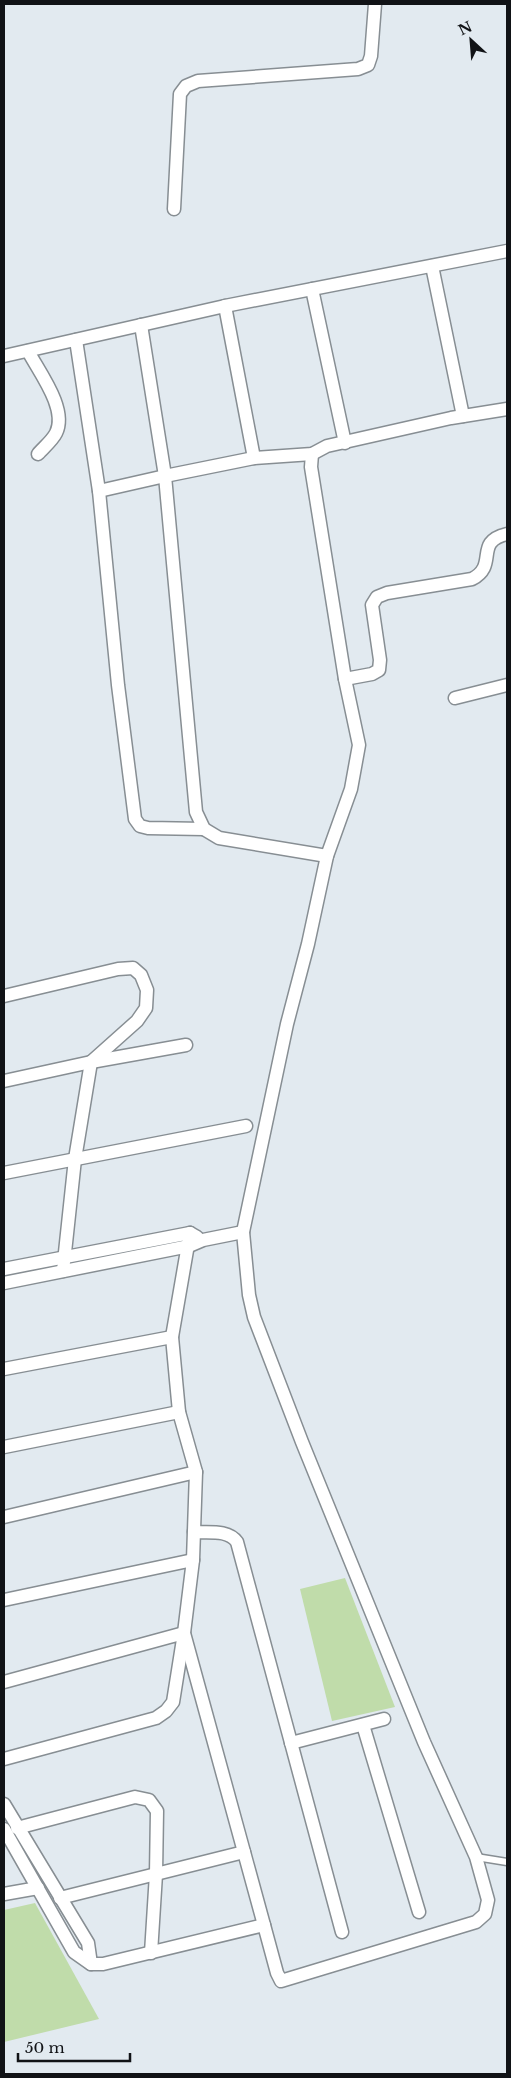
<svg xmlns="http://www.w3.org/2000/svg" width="511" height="2078" font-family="'Libre Baskerville',serif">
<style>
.green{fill:#c0dcaa}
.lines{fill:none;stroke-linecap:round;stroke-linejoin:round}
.lane-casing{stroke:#878e93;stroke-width:9}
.street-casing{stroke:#878e93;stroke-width:15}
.lane{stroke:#fff;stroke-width:6}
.street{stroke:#fff;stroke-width:12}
</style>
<rect width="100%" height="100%" fill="#e2eaf0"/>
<g class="green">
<path d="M 345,1578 L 395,1707 L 332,1721 L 300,1589 Z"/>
<path d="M 35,1903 L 99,2019 L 4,2042 L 4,1910 Z"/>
</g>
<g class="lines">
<defs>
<path id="lane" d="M 476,1857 L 507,1862"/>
<g id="street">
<path d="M 174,209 L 180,94 L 186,86 L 198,81 L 358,69 L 368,65 L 371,56 L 375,4"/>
<path d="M 432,266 L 463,416"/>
<path d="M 312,289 L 345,443"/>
<path d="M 225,306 L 254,458"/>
<path d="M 76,340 L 99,491 L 118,685 L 135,819 L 140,826 L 148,828 L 204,829"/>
<path d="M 28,351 C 39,372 68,409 56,433 C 52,441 43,448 38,454"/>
<path d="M 4,356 L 225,306 L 507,251"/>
<path d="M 99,491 L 165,476 L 141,325"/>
<path d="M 345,679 L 372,674 L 379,670 L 380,660 L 372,605 L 377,597 L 387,593 L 472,579 C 499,565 473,542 507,534"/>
<path d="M 455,698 L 507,685"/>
<path d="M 327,856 L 219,838 L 204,829 L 196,812 L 165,476 L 254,458 L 312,454 L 327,446 L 451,418 L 507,409"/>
<path d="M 4,996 L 118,969 L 133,968 L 141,975 L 147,990 L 146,1008 L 137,1021 L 91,1062 L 75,1159 L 63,1271"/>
<path d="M 4,1081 L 91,1062 L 186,1045"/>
<path d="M 4,1173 L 246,1126"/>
<path d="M 190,1233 L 172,1337 L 179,1412 L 196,1472 L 193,1560 L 184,1633 L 264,1925"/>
<path d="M 4,1269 L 190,1233 L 197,1237"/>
<path d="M 4,1283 L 189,1246 L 203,1240 L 243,1232"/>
<path d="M 4,1369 L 172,1337"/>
<path d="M 4,1447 L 179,1412"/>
<path d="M 4,1517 L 196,1472"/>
<path d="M 194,1532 C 208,1533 228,1529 237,1542 L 342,1932"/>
<path d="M 4,1600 L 193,1560"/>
<path d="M 4,1682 L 184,1633 L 173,1702 L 166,1711 L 156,1718 L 4,1759"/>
<path d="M 363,1725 L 419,1912"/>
<path d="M 291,1743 L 384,1719"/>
<path d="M 4,1804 L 88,1943 L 91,1964"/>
<path d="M 17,1828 L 135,1797 L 149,1800 L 157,1811 L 156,1874 L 151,1953"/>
<path d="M 4,1829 L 74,1952 L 91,1964 L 103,1964 L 264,1925 L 277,1973 L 281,1981 L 476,1922 L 485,1914 L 488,1900 L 476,1857 L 424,1742 L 302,1442 L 254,1317 L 249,1295 L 243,1232 L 287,1024 L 308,944 L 327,856 L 351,789 L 359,745 L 345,679 L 311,467 L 312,454"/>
<path d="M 4,1894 L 38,1888"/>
<path d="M 60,1898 L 244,1852"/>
</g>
</defs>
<use href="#lane" class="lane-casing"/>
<use href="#street" class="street-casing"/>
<use href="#lane" class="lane"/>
<use href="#street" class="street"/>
</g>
<rect width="511" height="2078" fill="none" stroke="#111316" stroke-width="10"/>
<g transform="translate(471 40) rotate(334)" stroke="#e2eaf0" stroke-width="4" paint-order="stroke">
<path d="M0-4L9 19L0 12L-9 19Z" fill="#111316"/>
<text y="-8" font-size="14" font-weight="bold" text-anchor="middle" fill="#111316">N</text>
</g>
<path d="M18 2053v8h112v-8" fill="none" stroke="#111316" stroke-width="2.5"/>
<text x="25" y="2053" font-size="15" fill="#111316" stroke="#e2eaf0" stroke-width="4" paint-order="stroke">50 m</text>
</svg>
